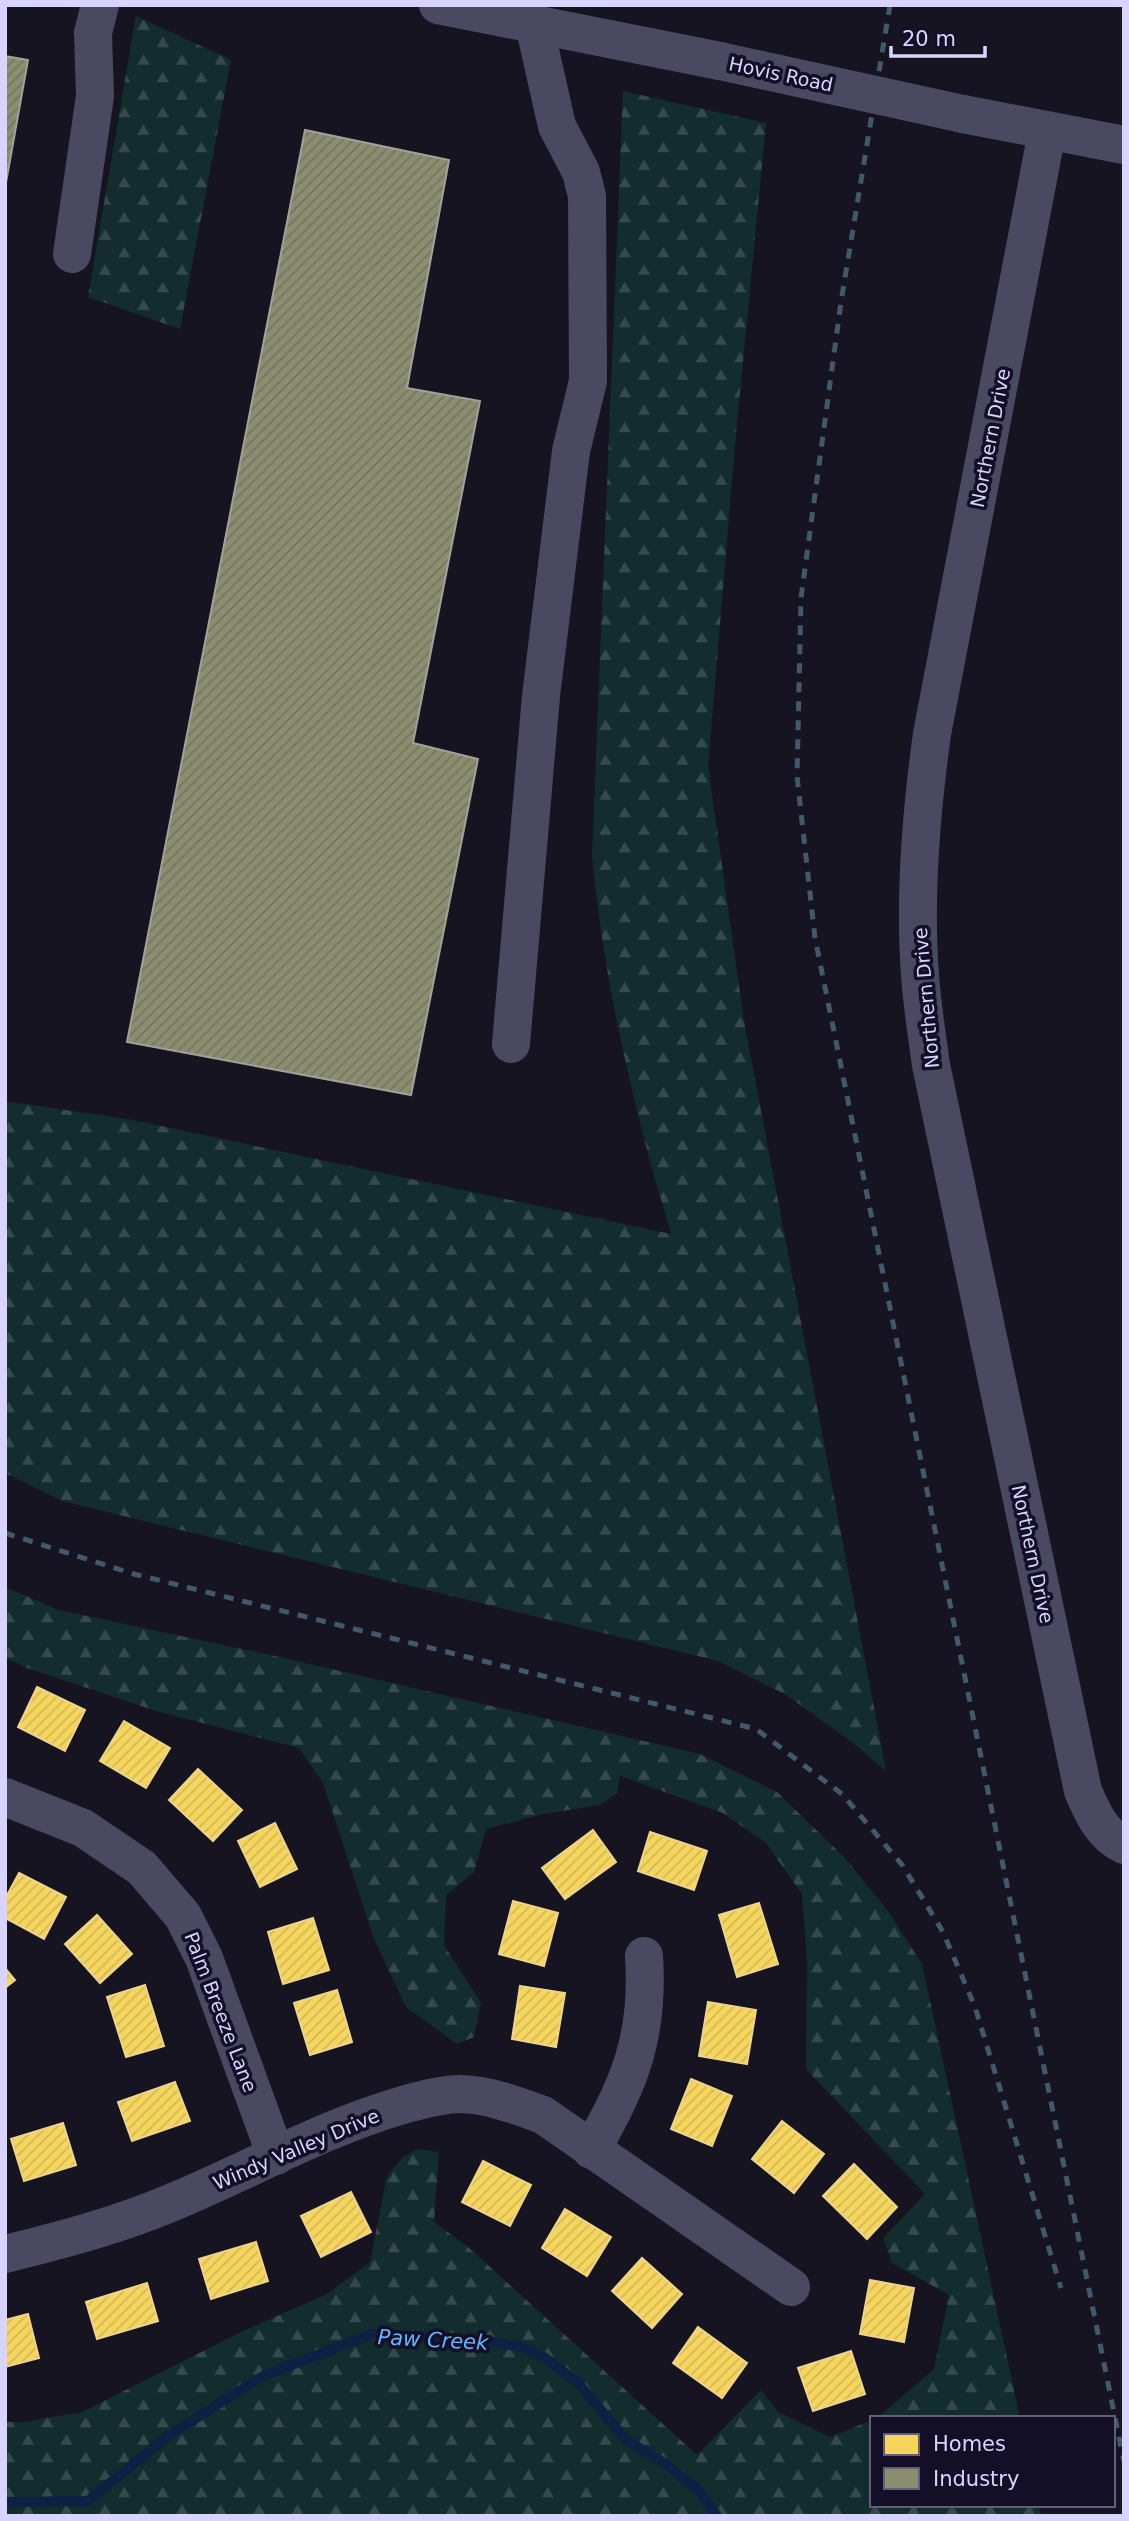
<svg xmlns="http://www.w3.org/2000/svg" width="1129" height="2521" font-family="'DejaVu Sans',sans-serif">
<style>
.forest{fill:url(#forest-firs)}
.homes{fill:url(#homes-hatch);stroke:#edd58d;stroke-width:2}
.industry{fill:url(#industry-hatch);stroke:#a3a29a;stroke-width:2}
.lines{fill:none;stroke-linecap:round;stroke-linejoin:round}
.stream{stroke:#0d2144;stroke-width:10}
.minor{stroke:#4a4962;stroke-width:38}
.rail{stroke:#43596b;stroke-width:5;stroke-dasharray:10 9;stroke-linecap:butt}
.minor-bridge{stroke:#4a4962;stroke-width:38}
.labels{text-anchor:middle;stroke-width:7;stroke-linejoin:round;paint-order:stroke}
.street-label{font-size:19px;fill:#d9d4ff;stroke:#130f26}
.water-label{font-size:21px;font-style:italic;fill:#62b6ff;stroke:#130f26}
</style>
<defs>
<pattern id="forest-firs" width="22" height="20" patternUnits="userSpaceOnUse" patternTransform="scale(1.75)"><rect width="22" height="20" fill="#132c2d"/><path d="M5 1l3.5 6h-7zM16 11l3.5 6h-7z" fill="#354a4c"/></pattern>
<pattern id="homes-hatch" width="6" height="6" patternUnits="userSpaceOnUse" patternTransform="scale(1.75)"><rect width="6" height="6" fill="#f6d55c"/><path d="M-1 1l2-2M0 6l6-6M5 7l2-2" fill="none" stroke="#d2b759"/></pattern>
<pattern id="industry-hatch" width="6" height="6" patternUnits="userSpaceOnUse" patternTransform="scale(1.75)"><rect width="6" height="6" fill="#8c8c6e"/><path d="M-1 1l2-2M0 6l6-6M5 7l2-2" fill="none" stroke="#767564"/></pattern>
</defs>
<rect width="100%" height="100%" fill="#161421"/>
<g class="forest">
<path d="M 136,16 L 231,60 L 180,329 L 88,297 Z"/>
<path d="M 623,91 L 766,123 L 736,434 L 708,766 L 744,1021 L 886,1771 L 857,1746 L 785,1694 L 718,1661 L 62,1501 L 5,1473 L 5,1101 L 133,1120 L 671,1234 C 663,1204 653,1175 646,1146 C 621,1050 601,953 592,855 Z"/>
<path d="M 5,1587 L 59,1610 L 275,1656 L 700,1754 L 777,1792 L 844,1857 L 888,1911 L 922,1964 L 1020,2418 L 877,2418 L 934,2369 L 949,2295 L 892,2263 L 883,2238 L 925,2194 L 806,2069 L 807,1963 L 802,1894 L 766,1843 L 723,1813 L 620,1776 L 617,1793 L 600,1805 L 543,1814 L 486,1829 L 474,1872 L 446,1895 L 444,1945 L 481,2003 L 474,2037 L 457,2044 L 406,2007 L 374,1939 L 323,1783 L 299,1748 L 156,1711 L 27,1668 L 5,1658 Z"/>
<path d="M 417,2149 L 439,2152 L 434,2222 L 468,2247 L 697,2455 L 761,2390 L 778,2412 L 830,2437 L 872,2420 L 872,2505 L 1039,2505 L 1041,2516 L 5,2516 L 5,2422 L 22,2422 L 82,2412 L 241,2332 L 327,2294 L 370,2262 L 387,2176 L 402,2158 Z"/>
</g>
<g class="homes">
<path d="M 37,1687 L 85,1710 L 65,1751 L 18,1727 Z"/>
<path d="M 124,1721 L 170,1748 L 146,1788 L 100,1761 Z"/>
<path d="M 198,1769 L 242,1810 L 213,1841 L 169,1800 Z"/>
<path d="M 275,1823 L 297,1869 L 260,1887 L 238,1841 Z"/>
<path d="M 593,1830 L 616,1862 L 565,1899 L 542,1868 Z"/>
<path d="M 650,1832 L 707,1851 L 694,1890 L 638,1871 Z"/>
<path d="M 19,1873 L 66,1897 L 44,1939 L 5,1918 L 5,1899 Z"/>
<path d="M 513,1901 L 558,1913 L 544,1966 L 499,1954 Z"/>
<path d="M 759,1903 L 778,1964 L 737,1977 L 719,1915 Z"/>
<path d="M 97,1915 L 132,1954 L 100,1983 L 65,1944 Z"/>
<path d="M 313,1918 L 329,1970 L 283,1984 L 268,1932 Z"/>
<path d="M 5,1968 L 15,1980 L 5,1988 Z"/>
<path d="M 145,1985 L 164,2046 L 126,2057 L 107,1997 Z"/>
<path d="M 520,1986 L 565,1993 L 556,2047 L 512,2039 Z"/>
<path d="M 337,1990 L 352,2042 L 310,2055 L 294,2003 Z"/>
<path d="M 708,2002 L 756,2010 L 747,2064 L 699,2056 Z"/>
<path d="M 691,2079 L 732,2096 L 712,2146 L 671,2129 Z"/>
<path d="M 175,2082 L 190,2121 L 132,2141 L 118,2102 Z"/>
<path d="M 782,2121 L 824,2154 L 794,2193 L 752,2159 Z"/>
<path d="M 63,2123 L 76,2165 L 24,2181 L 11,2139 Z"/>
<path d="M 483,2161 L 531,2185 L 510,2226 L 462,2202 Z"/>
<path d="M 854,2164 L 897,2207 L 867,2239 L 823,2196 Z"/>
<path d="M 351,2192 L 371,2232 L 321,2257 L 301,2216 Z"/>
<path d="M 565,2209 L 611,2237 L 587,2276 L 542,2248 Z"/>
<path d="M 256,2242 L 268,2281 L 211,2299 L 199,2259 Z"/>
<path d="M 642,2258 L 682,2294 L 652,2328 L 612,2291 Z"/>
<path d="M 870,2280 L 914,2288 L 904,2342 L 860,2334 Z"/>
<path d="M 147,2283 L 158,2321 L 97,2339 L 86,2302 Z"/>
<path d="M 28,2314 L 39,2358 L 5,2367 L 5,2320 Z"/>
<path d="M 698,2327 L 747,2363 L 722,2398 L 673,2363 Z"/>
<path d="M 851,2351 L 865,2394 L 813,2411 L 798,2368 Z"/>
</g>
<g class="industry">
<path d="M 5,56 L 28,60 L 5,188 Z"/>
<path d="M 305,130 L 449,160 L 407,388 L 480,401 L 413,743 L 478,759 L 411,1095 L 127,1042 Z"/>
</g>
<g class="lines">
<path class="stream" d="M 5,2502 L 88,2501 L 169,2435 L 265,2375 L 372,2334 L 482,2340 L 520,2347 L 544,2357 L 578,2383 L 626,2440 L 666,2464 L 698,2490 L 717,2516"/>
<g class="minor">
<path d="M 438,5 L 720,61"/>
<path d="M 963,114 L 1124,145"/>
<path d="M 1047,132 L 932,734 C 921,813 914,895 920,975 C 922,1005 927,1035 931,1065 L 1083,1791 C 1092,1812 1102,1835 1124,1845"/>
<path d="M 72,254 L 95,96 L 93,33 L 100,5"/>
<path d="M 511,1044 L 541,696 L 571,451 L 588,381 L 587,196 L 581,172 L 557,126 L 534,24"/>
<path d="M 5,1797 L 83,1828 L 142,1868 L 183,1916 L 204,1958 L 276,2156"/>
<path d="M 591,2150 C 631,2083 649,2034 644,1956"/>
<path d="M 5,2254 C 62,2240 119,2225 173,2202 C 250,2170 323,2128 403,2105 C 421,2100 442,2094 461,2094 C 490,2095 515,2105 543,2115 L 791,2287"/>
</g>
<g class="rail">
<path d="M 890,5 L 841,302 L 801,598 L 797,776 L 815,938 L 1124,2462"/>
<path d="M 5,1533 L 134,1574 L 756,1729 L 842,1794 L 903,1866 L 943,1932 L 975,2007 L 1061,2288"/>
</g>
<path class="minor-bridge" d="M 720,61 L 963,114"/>
</g>
<g class="labels">
<g class="street-label">
<text transform="translate(781 74) rotate(12)" y="7">Hovis Road</text>
<text transform="translate(990 438) rotate(-79)" y="7">Northern Drive</text>
<text transform="translate(926 998) rotate(-95)" y="7">Northern Drive</text>
<text transform="translate(1033 1554) rotate(78)" y="7">Northern Drive</text>
<text transform="translate(221 2012) rotate(69)" y="7">Palm Breeze Lane</text>
<text transform="translate(296 2149) rotate(-23)" y="7">Windy Valley Drive</text>
</g>
<g class="water-label">
<text transform="translate(433 2340) rotate(3)" y="7">Paw Creek</text>
</g>
</g>
<rect width="1129" height="2521" fill="none" stroke="#d9d4ff" stroke-width="14"/>
<rect x="870" y="2416" width="245" height="91" fill="#130f26" stroke="#625e7d" stroke-width="2"/>
<rect x="884" y="2434" width="35" height="21" fill="#f6d55c" stroke="#625e7d" stroke-width="2"/>
<text x="933" y="2451" font-size="21" fill="#d9d4ff">Homes</text>
<rect x="884" y="2468" width="35" height="21" fill="#8c8c6e" stroke="#625e7d" stroke-width="2"/>
<text x="933" y="2486" font-size="21" fill="#d9d4ff">Industry</text>
<path d="M891 46v10h94v-10" fill="none" stroke="#d9d4ff" stroke-width="3.5"/>
<text x="902" y="46" font-size="21" fill="#d9d4ff" stroke="#130f26" stroke-width="5" paint-order="stroke">20 m</text>
</svg>
